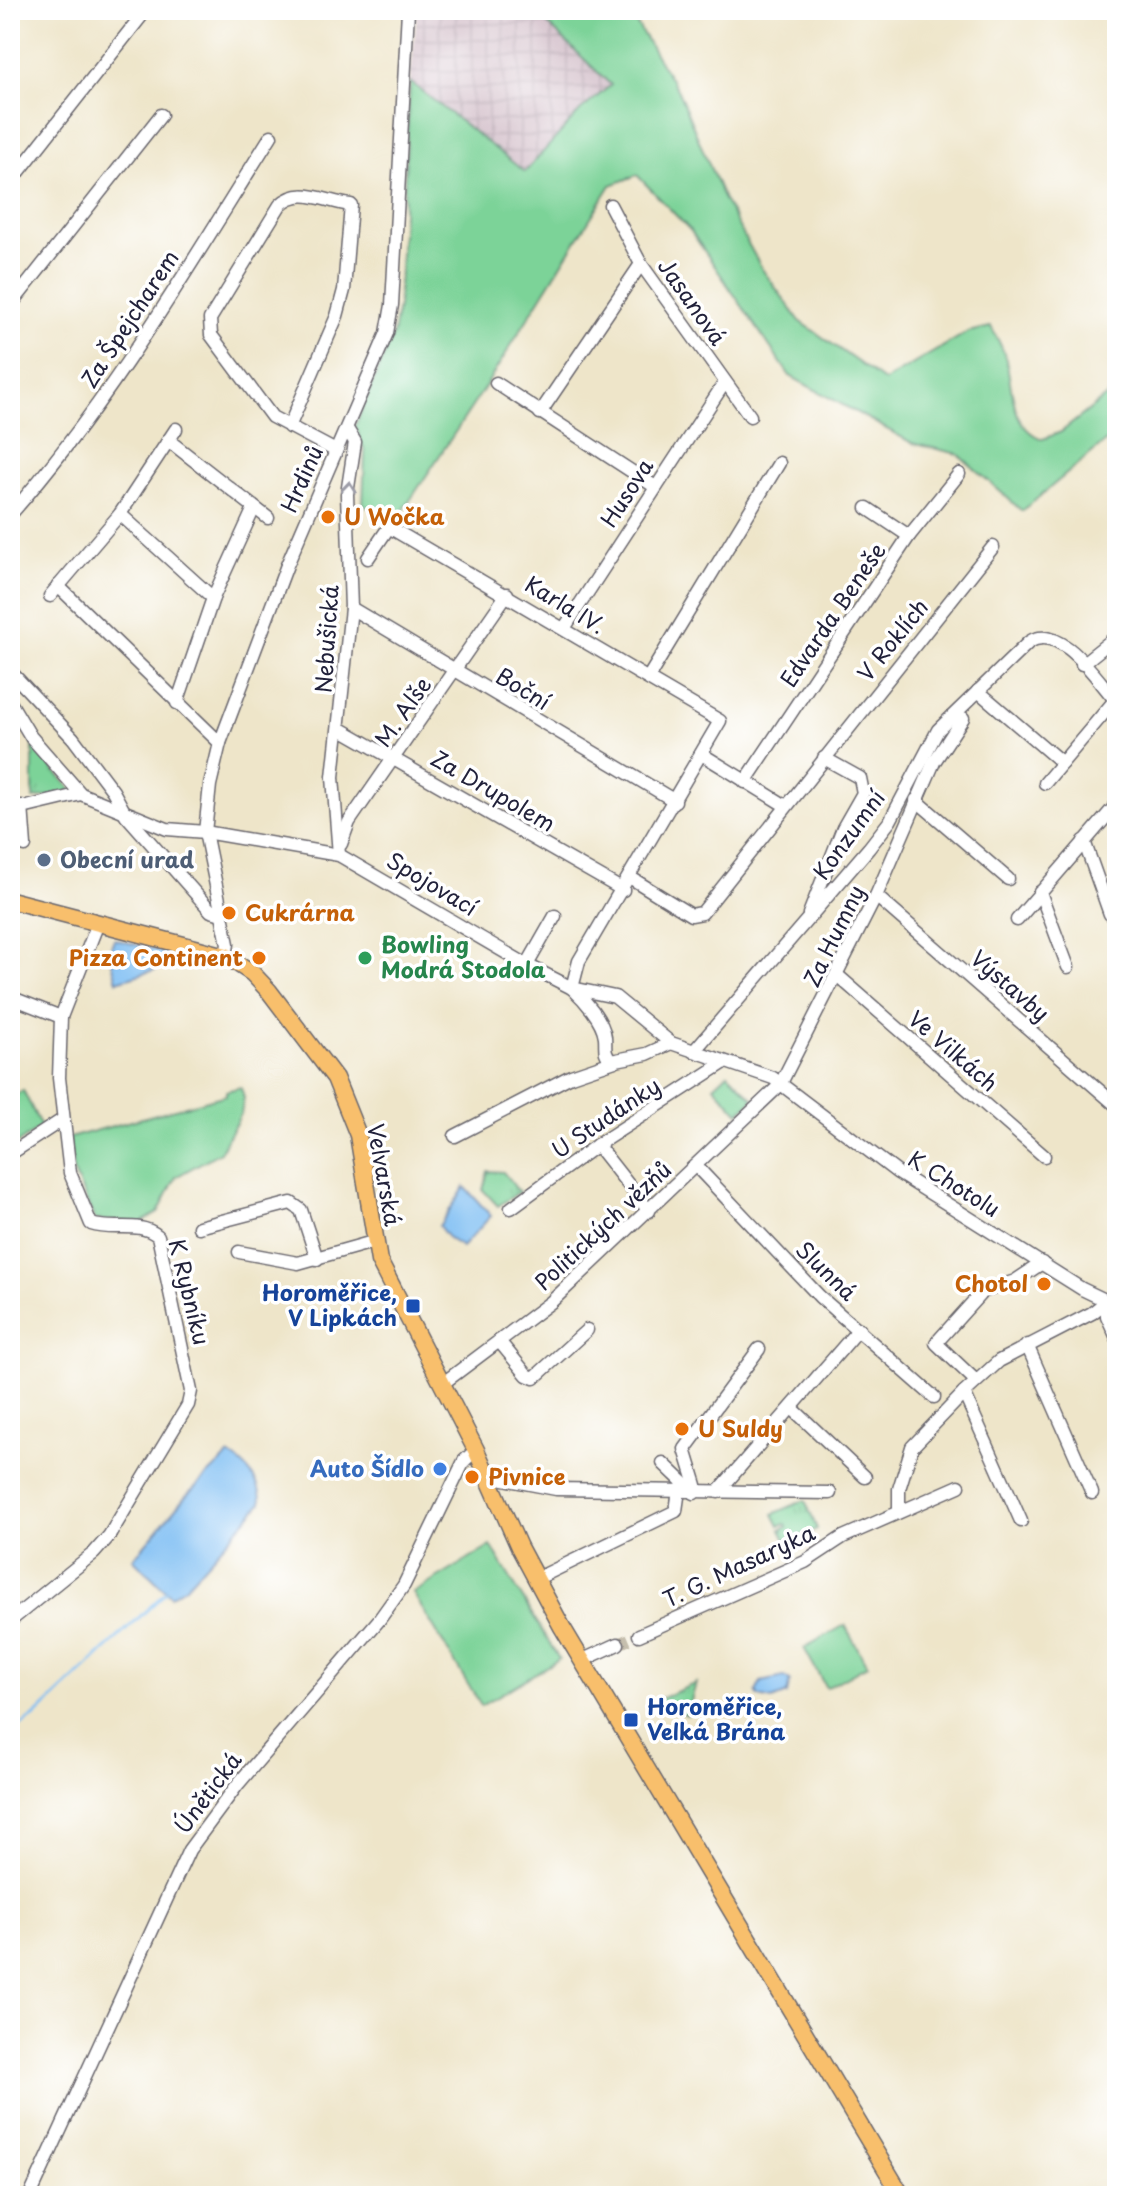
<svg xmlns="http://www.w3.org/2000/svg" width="1127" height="2206" font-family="'Playpen Sans',sans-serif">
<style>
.industrial{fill:url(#industrial-grid)}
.green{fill:#7bd398;stroke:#4e7a6a;stroke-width:2}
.park{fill:url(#park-tufts);stroke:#4e7a6a;stroke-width:2}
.water{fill:#7ebef3;stroke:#507097;stroke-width:2}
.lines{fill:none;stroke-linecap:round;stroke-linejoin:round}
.stream{stroke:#7ebef3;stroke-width:3}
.minor-tunnel{stroke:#c5bead;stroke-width:12;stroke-dasharray:12 6;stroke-linecap:butt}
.minor-casing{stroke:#69666d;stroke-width:15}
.major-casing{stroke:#69666d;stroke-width:19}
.minor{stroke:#fff;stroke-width:12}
.major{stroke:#f8bf6c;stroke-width:16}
.oneway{stroke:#9c9ca7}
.food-dot{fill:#e8710a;stroke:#fff;stroke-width:3}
.service-dot{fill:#5c6f8a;stroke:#fff;stroke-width:3}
.leisure-dot{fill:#2e9e5b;stroke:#fff;stroke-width:3}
.transit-dot{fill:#1a4fb4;stroke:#fff;stroke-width:3}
.shop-dot{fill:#3f7fe0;stroke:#fff;stroke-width:3}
.labels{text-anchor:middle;stroke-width:7;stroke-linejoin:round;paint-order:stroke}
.street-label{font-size:22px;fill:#22223b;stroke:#fff}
.food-label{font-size:22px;font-weight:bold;fill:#c56008;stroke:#fff;text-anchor:start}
.service-label{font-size:22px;font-weight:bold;fill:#4e5e75;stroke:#fff;text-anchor:start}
.leisure-label{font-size:22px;font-weight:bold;fill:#27864d;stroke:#fff;text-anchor:start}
.transit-label{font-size:22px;font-weight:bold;fill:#164399;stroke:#fff;text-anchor:end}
.shop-label{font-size:22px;font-weight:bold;fill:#366cbe;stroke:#fff;text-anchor:end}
</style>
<defs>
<pattern id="industrial-grid" width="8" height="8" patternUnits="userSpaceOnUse" patternTransform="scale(2)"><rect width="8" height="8" fill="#d2bdc8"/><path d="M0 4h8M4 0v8" fill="none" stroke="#b4a2ad"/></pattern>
<pattern id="park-tufts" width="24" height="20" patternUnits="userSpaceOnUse" patternTransform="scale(2)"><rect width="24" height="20" fill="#7bd398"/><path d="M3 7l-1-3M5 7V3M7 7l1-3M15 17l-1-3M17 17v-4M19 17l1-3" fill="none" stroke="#6ab584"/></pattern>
</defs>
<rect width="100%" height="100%" fill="#fff"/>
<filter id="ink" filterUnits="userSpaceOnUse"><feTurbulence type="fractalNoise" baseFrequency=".0125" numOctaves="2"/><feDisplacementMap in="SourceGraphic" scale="16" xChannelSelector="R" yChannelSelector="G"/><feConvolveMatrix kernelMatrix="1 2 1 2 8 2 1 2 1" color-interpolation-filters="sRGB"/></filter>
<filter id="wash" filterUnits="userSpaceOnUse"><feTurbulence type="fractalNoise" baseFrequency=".006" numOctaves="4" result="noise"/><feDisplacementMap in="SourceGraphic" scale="32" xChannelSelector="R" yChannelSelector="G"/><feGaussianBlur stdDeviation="1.8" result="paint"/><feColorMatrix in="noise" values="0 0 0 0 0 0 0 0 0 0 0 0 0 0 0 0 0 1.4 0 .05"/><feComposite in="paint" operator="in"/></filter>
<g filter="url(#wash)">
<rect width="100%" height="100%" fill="#eee5c9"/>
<path class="industrial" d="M 417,10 L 533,10 L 611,84 L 580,111 L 525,172 L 410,82 Z"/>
<g class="green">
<path d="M 533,10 L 628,10 L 678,91 L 724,200 L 762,269 L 800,321 L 884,381 L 968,332 L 991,327 C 996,336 1002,346 1005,356 C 1013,384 1009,428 1043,439 L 1061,432 L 1117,388 L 1117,432 L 1022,511 L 958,454 L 912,443 L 790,376 L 690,230 L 637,175 L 611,185 L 487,384 L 395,523 L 363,504 L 365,452 L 355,426 L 393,334 L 398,307 L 410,82 L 525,172 L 580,111 L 611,85 Z"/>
<path d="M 728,1073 L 754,1099 L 739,1113 L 714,1086 Z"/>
<path d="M 241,1087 L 244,1098 L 241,1114 L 220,1152 L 176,1177 L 158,1213 L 140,1223 L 95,1220 L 73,1171 L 69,1138 L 226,1095 L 226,1091 Z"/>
<path d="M 23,1090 L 41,1127 L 10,1149 L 10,1099 Z"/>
<path d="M 491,1546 L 559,1659 L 481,1706 L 413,1593 Z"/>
<path d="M 845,1625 L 867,1665 L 826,1688 L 804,1648 Z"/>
</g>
<g class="park">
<path d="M 33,746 L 74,792 L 33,799 Z"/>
<path d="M 488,1171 L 503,1172 L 519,1192 L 498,1206 L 483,1190 Z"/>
<path d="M 805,1500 L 817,1529 L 787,1542 L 781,1530 L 787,1527 L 786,1524 L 779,1526 L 773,1514 Z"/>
<path d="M 696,1683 L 687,1715 L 653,1702 Z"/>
</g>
<g class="water">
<path d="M 114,939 L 192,959 L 117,981 L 109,952 Z"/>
<path d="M 465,1187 L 491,1216 L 462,1247 L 449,1239 L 439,1226 Z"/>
<path d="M 229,1455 C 246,1465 262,1482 261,1503 L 186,1586 L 171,1596 L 133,1559 L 186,1496 Z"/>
<path d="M 784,1677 L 790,1681 L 787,1694 L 772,1700 L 759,1697 L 756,1692 L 761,1682 Z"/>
</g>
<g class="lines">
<path class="stream" d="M 10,1733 L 35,1716 L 166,1592"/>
</g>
</g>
<g filter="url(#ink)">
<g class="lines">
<path class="minor-tunnel" d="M 618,1644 L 639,1635"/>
<defs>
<g id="minor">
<path d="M 10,183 L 146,10"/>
<path d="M 610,205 L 641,264 L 750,416"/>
<path d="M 10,306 L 161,115"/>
<path d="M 496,383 L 654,486"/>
<path d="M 540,413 L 641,264"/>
<path d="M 289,427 L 337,316 L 344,290 L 351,205 C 325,202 300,185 280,205 L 210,319 L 211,335 L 272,417 L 336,451"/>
<path d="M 168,440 L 268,518"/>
<path d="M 867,508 L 909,536"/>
<path d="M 120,514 L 213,598"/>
<path d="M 10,515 C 112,399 189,266 271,136"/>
<path d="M 368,558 L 389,527 L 720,721 L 579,961 L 572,988"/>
<path d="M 58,586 L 220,743"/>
<path d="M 50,596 L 120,514 L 176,429"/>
<path d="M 351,608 L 675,801"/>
<path d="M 565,627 L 725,382"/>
<path d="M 1082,664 L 1117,636"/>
<path d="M 10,671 L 73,738 L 113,791 L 126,815 L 211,911 L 222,914"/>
<path d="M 648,678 L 779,463"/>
<path d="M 978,691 L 1062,763"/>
<path d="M 10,702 L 31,737 L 81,794"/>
<path d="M 177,703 L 213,598 L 254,508"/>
<path d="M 341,729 L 623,890"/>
<path d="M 703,755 L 786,806"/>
<path d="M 745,782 L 909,536 L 959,474"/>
<path d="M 1045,783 L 1115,700"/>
<path d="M 916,800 L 1008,879"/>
<path d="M 22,806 L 25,846"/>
<path d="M 10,811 L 81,794 L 167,829 L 205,832 L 339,855 L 527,965 L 572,988 L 615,997 L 671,1043 L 773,1078 L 898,1173 L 1082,1289 L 1107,1301 L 1117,1301"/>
<path d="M 1084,841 L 1110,914"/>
<path d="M 341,844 L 349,822 L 507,594"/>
<path d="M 339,855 L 333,777 L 351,608 L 347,494 L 355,442 L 347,429"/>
<path d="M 631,878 L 691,915 L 702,913 L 993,547"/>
<path d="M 1040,892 L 1068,967"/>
<path d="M 876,896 L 1117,1106"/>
<path d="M 809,914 L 843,828 L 863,793 L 860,778 L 824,758"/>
<path d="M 1017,920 L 1117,804"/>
<path d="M 226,956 L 228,944 L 205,832 L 210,785 L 220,743 L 287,565 L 387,333 L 392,305 L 408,10"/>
<path d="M 527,965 L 555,916"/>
<path d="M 837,975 L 1044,1156"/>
<path d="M 572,988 C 584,999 603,1020 605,1037 C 606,1048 603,1052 611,1061 L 647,1054 L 671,1043"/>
<path d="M 10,997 L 61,1017"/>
<path d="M 694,1051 L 869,848 L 890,821 L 938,730 L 1029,642 C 1061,622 1097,680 1117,702"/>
<path d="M 455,1136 L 571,1076 L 615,1061"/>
<path d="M 597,1145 L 649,1211"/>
<path d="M 10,1154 L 62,1120"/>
<path d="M 696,1166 L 820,1297 L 934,1397"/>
<path d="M 511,1208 L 597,1145 L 725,1062"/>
<path d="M 199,1227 L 291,1203 L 301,1210 L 317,1259"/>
<path d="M 239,1252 L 298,1263 L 373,1242"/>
<path d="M 1107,1301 L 1107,1316 L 1117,1338"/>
<path d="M 499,1341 L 527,1375 L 534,1378 L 587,1330"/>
<path d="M 1027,1345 L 1092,1493"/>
<path d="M 976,1381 L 936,1343 L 982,1292 L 1015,1281 L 1042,1263"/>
<path d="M 442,1384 L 551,1302 L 780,1085 L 876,896 L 934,762 L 963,718"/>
<path d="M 964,1393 L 1021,1521"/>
<path d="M 793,1409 L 865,1477"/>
<path d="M 663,1463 L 692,1491"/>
<path d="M 488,1476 L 556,1489 L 830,1493"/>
<path d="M 718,1492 L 859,1329"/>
<path d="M 694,1493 L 696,1485 L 685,1449 L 759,1349"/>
<path d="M 899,1511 L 899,1489 L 912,1447 L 964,1393 L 999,1361 L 1092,1313 L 1111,1298"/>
<path d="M 536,1579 L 676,1511 L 679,1490"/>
<path d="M 10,1621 L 94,1553 L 109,1536 L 188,1405 L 191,1391 L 158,1236 C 138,1220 114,1232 91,1224 L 70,1173 L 59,1078 L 61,1017 L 98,923"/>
<path d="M 639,1635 L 805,1562 L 843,1537 L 959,1486"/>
<path d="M 583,1660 L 618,1644"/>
<path d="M 30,2196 L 189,1850 L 238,1784 L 379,1620 L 404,1585 L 464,1461 L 476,1450"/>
</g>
<path id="major" d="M 10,900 L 226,956 L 252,973 L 269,991 L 335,1078 L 358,1135 L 379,1261 L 476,1450 L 519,1547 L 562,1627 L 902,2196"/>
</defs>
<use href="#minor" class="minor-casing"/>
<use href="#major" class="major-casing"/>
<use href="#minor" class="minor"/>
<use href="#major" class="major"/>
</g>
<defs><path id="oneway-chevron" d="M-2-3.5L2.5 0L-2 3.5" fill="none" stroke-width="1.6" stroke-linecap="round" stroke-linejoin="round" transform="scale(2)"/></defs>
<use class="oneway" href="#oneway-chevron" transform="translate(349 487) rotate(-84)"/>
</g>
<g class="food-dot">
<circle cx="328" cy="517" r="8"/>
<circle cx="229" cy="913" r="8"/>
<circle cx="259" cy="958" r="8"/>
<circle cx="1044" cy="1284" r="8"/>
<circle cx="682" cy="1429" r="8"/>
<circle cx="472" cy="1477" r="8"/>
</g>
<circle class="service-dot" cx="44" cy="860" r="8"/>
<circle class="leisure-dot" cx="365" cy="958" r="8"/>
<g class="transit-dot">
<rect x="405" y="1298" width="16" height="16" rx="4"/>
<rect x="623" y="1712" width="16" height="16" rx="4"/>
</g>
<circle class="shop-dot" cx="440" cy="1469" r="8"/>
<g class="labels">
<g class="street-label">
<text transform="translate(692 302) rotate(55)" y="8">Jasanová</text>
<text transform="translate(130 319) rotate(-57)" y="8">Za Špejcharem</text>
<text transform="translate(302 479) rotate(-66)" y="8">Hrdinů</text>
<text transform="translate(627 493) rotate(-57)" y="8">Husova</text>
<text transform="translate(565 605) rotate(31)" y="8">Karla IV.</text>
<text transform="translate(833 615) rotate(-56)" y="8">Edvarda Beneše</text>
<text transform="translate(327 639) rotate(-86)" y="8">Nebušická</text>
<text transform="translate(893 640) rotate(-51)" y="8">V Roklích</text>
<text transform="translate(523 689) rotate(31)" y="8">Boční</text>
<text transform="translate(403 712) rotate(-55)" y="8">M. Alše</text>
<text transform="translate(493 791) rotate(30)" y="8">Za Drupolem</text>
<text transform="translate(849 835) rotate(-54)" y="8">Konzumní</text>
<text transform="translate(432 884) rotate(31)" y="8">Spojovací</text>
<text transform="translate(834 936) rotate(-64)" y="8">Za Humny</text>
<text transform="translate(1010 986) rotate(41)" y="8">Výstavby</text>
<text transform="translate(953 1051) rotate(41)" y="8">Ve Vilkách</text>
<text transform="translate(606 1118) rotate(-34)" y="8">U Studánky</text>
<text transform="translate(384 1175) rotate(80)" y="8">Velvarská</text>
<text transform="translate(954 1184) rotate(32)" y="8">K Chotolu</text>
<text transform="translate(603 1226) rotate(-43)" y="8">Politických vězňů</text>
<text transform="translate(826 1271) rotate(44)" y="8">Slunná</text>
<text transform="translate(189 1292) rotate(76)" y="8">K Rybníku</text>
<text transform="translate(739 1566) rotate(-25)" y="8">T. G. Masaryka</text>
<text transform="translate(208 1793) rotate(-53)" y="8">Únětická</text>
</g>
<g class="food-label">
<text x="344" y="525">U Wočka</text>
<text x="245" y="921">Cukrárna</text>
<text x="243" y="966" text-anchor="end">Pizza Continent</text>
<text x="1028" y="1292" text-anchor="end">Chotol</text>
<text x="698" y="1437">U Suldy</text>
<text x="488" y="1485">Pivnice</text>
</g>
<g class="service-label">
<text x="60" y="868">Obecní urad</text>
</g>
<g class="leisure-label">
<text x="381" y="953">Bowling<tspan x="381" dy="25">Modrá Stodola</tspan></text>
</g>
<g class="transit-label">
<text x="397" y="1301">Horoměřice,<tspan x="397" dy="25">V Lipkách</tspan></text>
<text x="647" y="1715" text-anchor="start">Horoměřice,<tspan x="647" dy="25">Velká Brána</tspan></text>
</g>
<g class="shop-label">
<text x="424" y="1477">Auto Šídlo</text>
</g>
</g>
<rect width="1127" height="2206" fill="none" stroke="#fff" stroke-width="40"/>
</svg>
